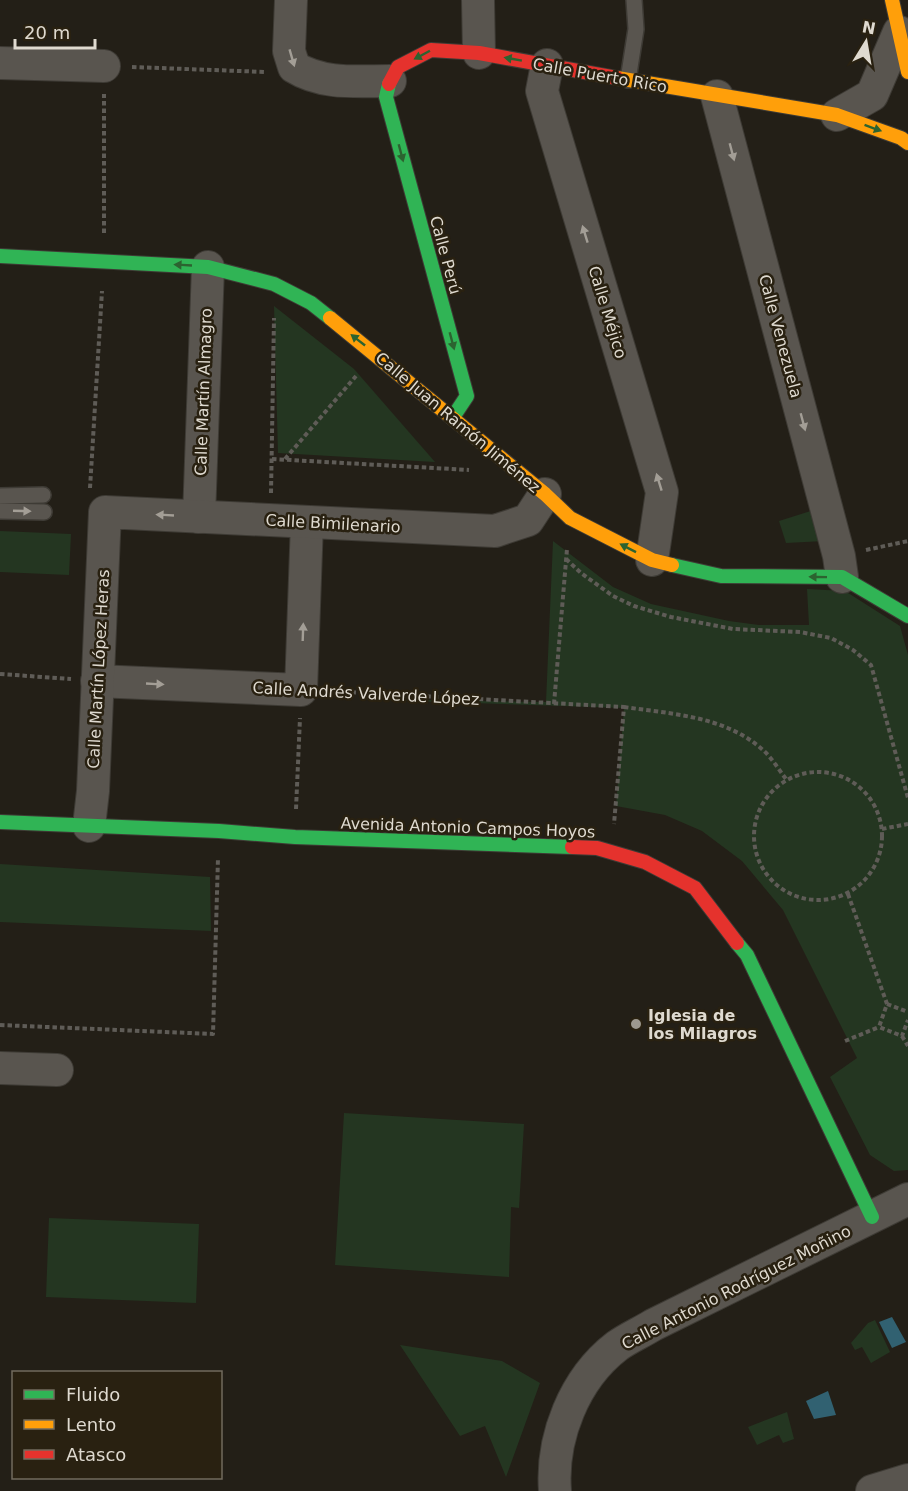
<svg xmlns="http://www.w3.org/2000/svg" width="908" height="1491" font-family="'DejaVu Sans',sans-serif">
<style>
.green{fill:#243621}
.water{fill:#316171}
.lines{fill:none;stroke-linecap:round;stroke-linejoin:round}
.lane-casing{stroke:#3e3b35;stroke-width:18}
.street-casing{stroke:#3e3b35;stroke-width:34}
.fast-casing{stroke:#3e3b35;stroke-width:16}
.slow-casing{stroke:#3e3b35;stroke-width:16}
.jam-casing{stroke:#3e3b35;stroke-width:16}
.path{stroke:#5f5c57;stroke-width:4;stroke-dasharray:4.5 3;stroke-linecap:butt}
.lane{stroke:#59554f;stroke-width:15}
.street{stroke:#59554f;stroke-width:32}
.fast{stroke:#30b455;stroke-width:14}
.slow{stroke:#ff9f0a;stroke-width:14}
.jam{stroke:#e5322d;stroke-width:14}
.oneway{fill:#2c6330}
.oneway2{fill:#a39e96}
.poi-dot{fill:#9d998f;stroke:#292111;stroke-width:2}
.labels{text-anchor:middle;stroke-width:5;stroke-linejoin:round;paint-order:stroke}
.street-label{font-size:16px;fill:#dfdad0;stroke:#292111}
.poi-label{font-size:16px;font-weight:bold;fill:#dfdad0;stroke:#292111;text-anchor:start}
</style>
<rect width="100%" height="100%" fill="#231f17"/>
<g class="green">
<path d="M 274,306 L 354,369 L 435,462 L 278,453 Z"/>
<path d="M 817,509 L 824,541 L 786,543 L 779,521 Z"/>
<path d="M 0,531 L 71,534 L 69,575 L 0,572 Z"/>
<path d="M 553,541 L 613,587 L 651,604 L 729,621 L 759,625 L 809,625 L 807,589 L 845,591 L 900,626 L 908,655 L 908,1170 L 894,1171 L 870,1155 L 830,1077 L 857,1058 L 783,910 L 742,861 L 702,831 L 665,815 L 616,806 L 624,708 L 353,699 L 546,702 Z"/>
<path d="M 0,864 L 210,877 L 211,931 L 0,922 Z"/>
<path d="M 344,1113 L 524,1124 L 519,1208 L 511,1207 L 509,1277 L 335,1265 Z"/>
<path d="M 49,1218 L 199,1224 L 196,1303 L 46,1297 Z"/>
<path d="M 875,1320 L 890,1352 L 871,1363 L 862,1347 L 855,1350 L 851,1343 L 868,1323 Z"/>
<path d="M 400,1345 L 502,1361 L 540,1383 L 506,1477 L 485,1426 L 460,1436 Z"/>
<path d="M 787,1412 L 794,1439 L 783,1443 L 779,1435 L 757,1445 L 748,1427 Z"/>
</g>
<g class="water">
<path d="M 892,1317 L 906,1342 L 892,1348 L 879,1322 Z"/>
<path d="M 828,1391 L 836,1415 L 814,1419 L 806,1401 Z"/>
</g>
<g class="lines">
<defs>
<g id="lane">
<path d="M 628,80 L 636,29 L 634,0"/>
<path d="M 0,496 L 43,495"/>
<path d="M 0,511 L 44,512"/>
</g>
<g id="street">
<path d="M 291,0 L 289,51 L 294,67 C 323,85 357,81 390,81"/>
<path d="M 478,0 L 479,53"/>
<path d="M 0,63 L 104,66"/>
<path d="M 547,65 L 542,91 L 662,492 L 652,560"/>
<path d="M 717,96 L 839,556 L 842,577"/>
<path d="M 837,115 L 872,95 L 899,32"/>
<path d="M 199,517 L 208,267"/>
<path d="M 97,681 L 301,690 L 307,522"/>
<path d="M 89,826 L 93,791 L 105,512 L 495,531 L 528,520 L 545,494"/>
<path d="M 0,1068 L 57,1070"/>
<path d="M 555,1491 C 551,1438 574,1379 617,1346 C 628,1338 642,1332 653,1325 L 908,1199"/>
<path d="M 872,1491 L 908,1480"/>
</g>
<g id="fast">
<path d="M 389,84 L 386,97 L 467,396 L 453,417"/>
<path d="M 0,256 L 208,267 L 274,284 L 311,303 L 330,318"/>
<path d="M 672,565 L 721,576 L 842,577 L 908,616"/>
<path d="M 0,822 L 219,831 L 295,837 L 572,847"/>
<path d="M 737,943 L 747,955 L 872,1217"/>
</g>
<g id="slow">
<path d="M 892,0 L 908,72"/>
<path d="M 617,78 L 837,115 L 901,138 L 908,143"/>
<path d="M 330,318 L 545,494 L 570,518 L 652,560 L 672,565"/>
</g>
<g id="jam">
<path d="M 389,84 L 398,67 L 431,50 L 479,53 L 617,78"/>
<path d="M 572,847 L 597,848 L 645,862 L 695,888 L 737,943"/>
</g>
</defs>
<use href="#lane" class="lane-casing"/>
<use href="#street" class="street-casing"/>
<use href="#fast" class="fast-casing"/>
<use href="#slow" class="slow-casing"/>
<use href="#jam" class="jam-casing"/>
<g class="path">
<path d="M 132,67 L 266,72"/>
<path d="M 104,233 L 104,94"/>
<path d="M 272,459 L 469,470"/>
<path d="M 285,459 L 356,376"/>
<path d="M 90,488 L 102,291"/>
<path d="M 271,493 L 274,318"/>
<path d="M 866,550 L 908,541"/>
<path d="M 566,559 L 581,573 L 613,596 L 634,606 L 671,617 L 733,629 L 800,632 L 831,638 L 853,650 L 871,665 L 908,798"/>
<path d="M 0,674 L 71,679"/>
<path d="M 329,691 L 624,707 L 614,824"/>
<path d="M 554,704 L 567,549"/>
<path d="M 624,707 C 672,714 725,716 763,750 C 772,758 779,770 786,779"/>
<circle cx="818" cy="836" r="64"/>
<path d="M 296,809 L 300,718"/>
<path d="M 882,829 L 908,824"/>
<path d="M 848,894 L 887,1004 L 879,1027 L 902,1036 L 908,1020"/>
<path d="M 887,1004 L 908,1012"/>
<path d="M 0,1025 L 213,1034 L 218,858"/>
<path d="M 902,1036 L 908,1046"/>
<path d="M 845,1041 L 879,1027"/>
</g>
<use href="#lane" class="lane"/>
<use href="#street" class="street"/>
<use href="#fast" class="fast"/>
<use href="#slow" class="slow"/>
<use href="#jam" class="jam"/>
</g>
<defs><path id="oneway-solid" d="M-6-.8H1V-3.2L6.5 0L1 3.2V.8H-6Z" transform="scale(1.5)"/></defs>
<g class="oneway">
<use href="#oneway-solid" transform="translate(422 55) rotate(152)"/>
<use href="#oneway-solid" transform="translate(513 59) rotate(-170)"/>
<use href="#oneway-solid" transform="translate(873 128) rotate(20)"/>
<use href="#oneway-solid" transform="translate(401 153) rotate(75)"/>
<use href="#oneway-solid" transform="translate(183 265) rotate(-177)"/>
<use href="#oneway-solid" transform="translate(358 340) rotate(-142)"/>
<use href="#oneway-solid" transform="translate(452 341) rotate(75)"/>
<use href="#oneway-solid" transform="translate(628 548) rotate(-153)"/>
<use href="#oneway-solid" transform="translate(818 577) rotate(-179)"/>
</g>
<g class="oneway2">
<use href="#oneway-solid" transform="translate(292 58) rotate(74)"/>
<use href="#oneway-solid" transform="translate(732 152) rotate(75)"/>
<use href="#oneway-solid" transform="translate(585 234) rotate(-107)"/>
<use href="#oneway-solid" transform="translate(803 422) rotate(75)"/>
<use href="#oneway-solid" transform="translate(659 482) rotate(-107)"/>
<use href="#oneway-solid" transform="translate(22 511) rotate(2)"/>
<use href="#oneway-solid" transform="translate(165 515) rotate(-177)"/>
<use href="#oneway-solid" transform="translate(303 632) rotate(-88)"/>
<use href="#oneway-solid" transform="translate(155 684) rotate(3)"/>
</g>
<circle class="poi-dot" cx="636" cy="1024" r="6"/>
<g class="labels">
<g class="street-label">
<text transform="translate(600 75) rotate(10)" y="6">Calle Puerto Rico</text>
<text transform="translate(446 255) rotate(75)" y="6">Calle Perú</text>
<text transform="translate(608 312) rotate(73)" y="6">Calle Méjico</text>
<text transform="translate(781 336) rotate(75)" y="6">Calle Venezuela</text>
<text transform="translate(203 392) rotate(-88)" y="6">Calle Martín Almagro</text>
<text transform="translate(458 422) rotate(40)" y="6">Calle Juan Ramón Jiménez</text>
<text transform="translate(333 523) rotate(3)" y="6">Calle Bimilenario</text>
<text transform="translate(98 669) rotate(-87)" y="6">Calle Martín López Heras</text>
<text transform="translate(366 693) rotate(3)" y="6">Calle Andrés Valverde López</text>
<text transform="translate(468 827) rotate(2)" y="6">Avenida Antonio Campos Hoyos</text>
<text transform="translate(736 1287) rotate(-27)" y="6">Calle Antonio Rodríguez Moñino</text>
</g>
<g class="poi-label">
<text x="648" y="1021">Iglesia de<tspan x="648" dy="18">los Milagros</tspan></text>
</g>
</g>
<rect x="12" y="1371" width="210" height="108" fill="#292111" stroke="#726b5d" stroke-width="1.5"/>
<rect x="24" y="1390" width="30" height="9" fill="#30b455" stroke="#726b5d" stroke-width="1.5"/>
<text x="66" y="1401" font-size="18" fill="#dfdad0">Fluido</text>
<rect x="24" y="1420" width="30" height="9" fill="#ff9f0a" stroke="#726b5d" stroke-width="1.5"/>
<text x="66" y="1431" font-size="18" fill="#dfdad0">Lento</text>
<rect x="24" y="1450" width="30" height="9" fill="#e5322d" stroke="#726b5d" stroke-width="1.5"/>
<text x="66" y="1461" font-size="18" fill="#dfdad0">Atasco</text>
<g transform="translate(866 42) rotate(11)" stroke="#292111" stroke-width="4.5" paint-order="stroke">
<path d="M0-4.5L10 22L0 15L-10 22Z" fill="#dfdad0"/>
<text y="-9" font-size="16" font-weight="bold" text-anchor="middle" fill="#dfdad0">N</text>
</g>
<path d="M15 39v9h80v-9" fill="none" stroke="#dfdad0" stroke-width="3"/>
<text x="24" y="39" font-size="18" fill="#dfdad0" stroke="#292111" stroke-width="4.5" paint-order="stroke">20 m</text>
</svg>
